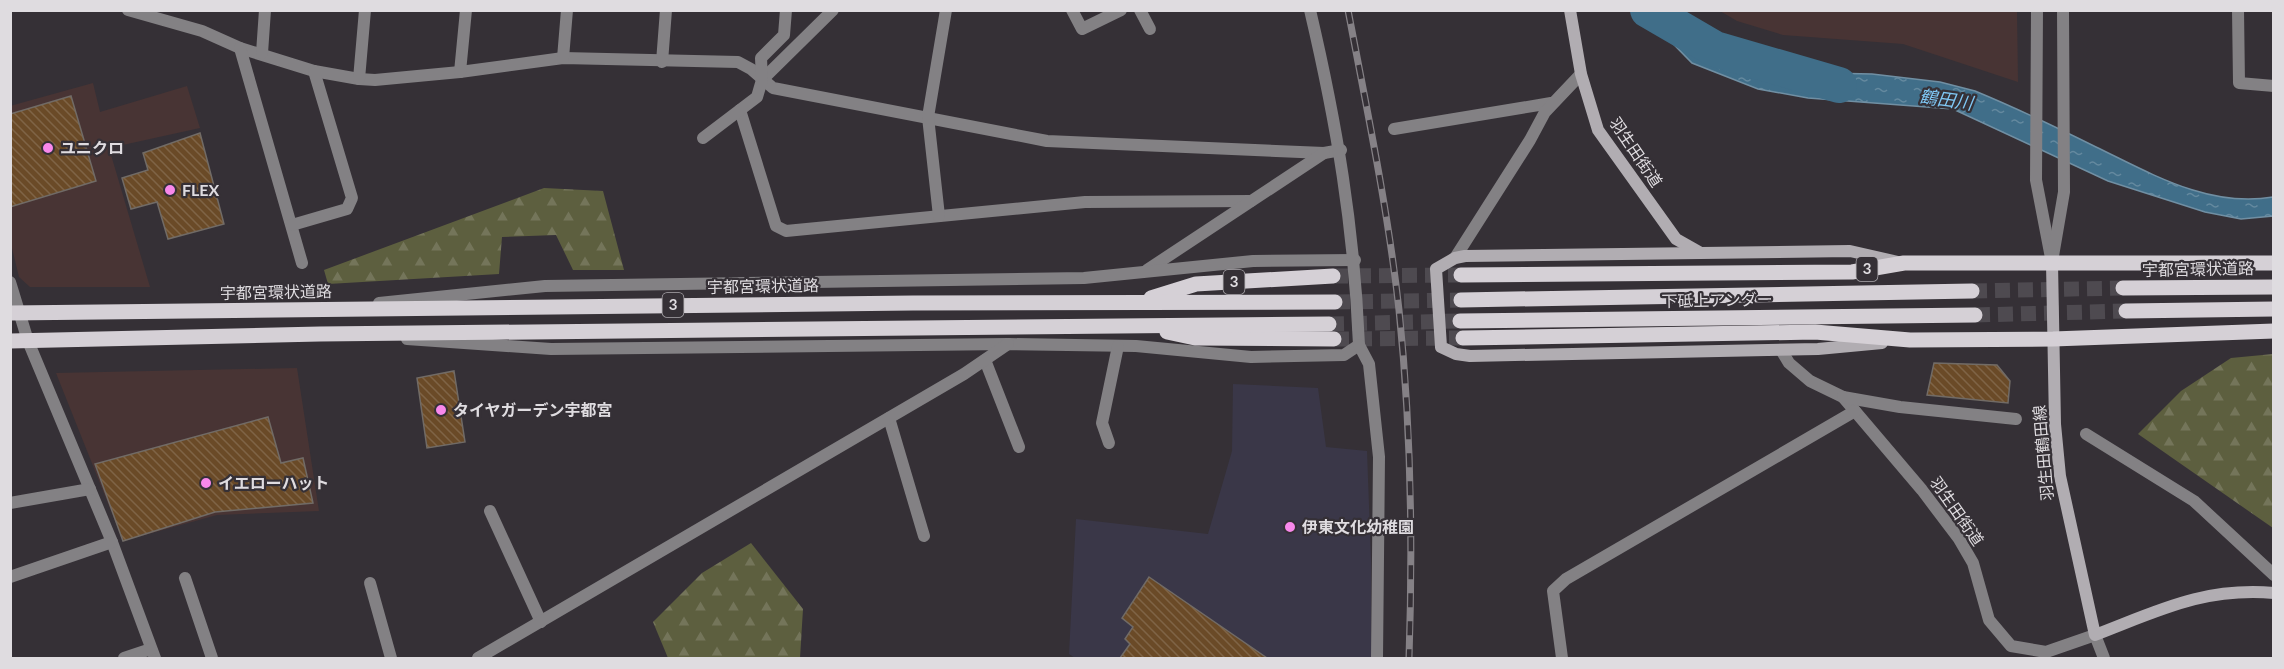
<svg xmlns="http://www.w3.org/2000/svg" width="2284" height="669" font-family="Lato,'Noto Sans JP',sans-serif">
<style>
.commercial{fill:#483434}
.education{fill:#3a3748}
.forest{fill:url(#forest-firs)}
.water{fill:url(#water-ripples);stroke:#708fa3;stroke-width:1.5}
.lines{fill:none;stroke-linecap:round;stroke-linejoin:round}
.river{stroke:#406e89;stroke-width:36}
.building{fill:url(#building-back-hatch);stroke:#716b66;stroke-width:1.5}
.primary-tunnel{stroke:#4e4a50;stroke-width:15;stroke-dasharray:15 8;stroke-linecap:butt}
.minor{stroke:#838184;stroke-width:12}
.tertiary{stroke:#838184;stroke-width:12}
.secondary{stroke:#b1adb2;stroke-width:12}
.primary{stroke:#d5d0d6;stroke-width:15}
.rail-casing{stroke:#858186;stroke-width:7}
.rail{stroke:#353036;stroke-width:4.5;stroke-dasharray:14;stroke-linecap:butt}
.poi-dot{fill:#f888eb;stroke:#353036;stroke-width:2}
.labels{text-anchor:middle;stroke-width:4.5;stroke-linejoin:round;paint-order:stroke}
.shield{fill:#353036;stroke:#aca8ad;stroke-width:1.5}
.shield-label{font-size:15px;font-weight:bold;fill:#dfdce0}
.poi-label{font-size:16px;font-weight:bold;fill:#dfdce0;stroke:#353036;text-anchor:start}
.street-label{font-size:16px;fill:#dfdce0;stroke:#353036}
.water-label{font-size:18px;font-style:italic;fill:#7fc7f4;stroke:#353036}
</style>
<defs>
<pattern id="forest-firs" width="22" height="20" patternUnits="userSpaceOnUse" patternTransform="scale(1.5)"><rect width="22" height="20" fill="#5d5f3f"/><path d="M5 1l3.5 6h-7zM16 11l3.5 6h-7z" fill="#74755a"/></pattern>
<pattern id="water-ripples" width="26" height="14" patternUnits="userSpaceOnUse" patternTransform="scale(1.5)"><rect width="26" height="14" fill="#406e89"/><path d="M2 4q2-2 4 0t4 0M15 11q2-2 4 0t4 0" fill="none" stroke="#64899f"/></pattern>
<pattern id="building-back-hatch" width="6" height="6" patternUnits="userSpaceOnUse" patternTransform="scale(1.5)"><rect width="6" height="6" fill="#6a4a27"/><path d="M-1 5l2 2M0 0l6 6M5-1l2 2" fill="none" stroke="#7f6446"/></pattern>
</defs>
<rect width="100%" height="100%" fill="#353036"/>
<g class="commercial">
<path d="M 1720,11 L 2017,11 L 2018,82 L 1903,44 L 1783,35 L 1737,21 Z"/>
<path d="M 93,83 L 100,112 L 187,86 L 200,128 L 109,148 L 150,287 L 30,287 L 19,277 L 11,244 L 10,106 Z"/>
<path d="M 297,368 L 319,511 L 217,515 L 123,541 L 56,373 Z"/>
</g>
<path class="education" d="M 1233,384 L 1318,388 L 1326,447 L 1367,451 L 1371,560 L 1371,658 L 1075,658 L 1069,654 L 1076,519 L 1208,534 L 1232,451 Z"/>
<g class="forest">
<path d="M 544,188 L 603,191 L 624,270 L 573,270 L 556,235 L 502,237 L 499,274 L 328,284 L 324,270 Z"/>
<path d="M 2273,354 L 2274,354 L 2273,528 L 2138,434 L 2181,391 L 2231,358 Z"/>
<path d="M 751,543 L 803,609 L 800,658 L 668,658 L 653,622 L 702,573 Z"/>
</g>
<path class="water" d="M 1641,11 L 1675,11 L 1748,63 L 1774,72 L 1872,74 L 1940,82 L 1975,91 C 2016,108 2056,127 2096,147 C 2152,174 2209,208 2273,197 L 2273,216 L 2241,219 L 2205,212 L 2108,181 L 1953,109 L 1808,98 L 1758,89 L 1692,63 Z"/>
<g class="lines">
<path class="river" d="M 1648,10 L 1715,49 L 1839,85"/>
</g>
<g class="building">
<path d="M 71,96 L 96,181 L 10,207 L 10,114 Z"/>
<path d="M 200,133 L 224,224 L 168,239 L 157,202 L 131,209 L 122,178 L 148,170 L 143,153 Z"/>
<path d="M 1934,363 L 1997,365 L 2010,381 L 2008,403 L 1927,395 Z"/>
<path d="M 454,371 L 465,442 L 427,448 L 417,378 Z"/>
<path d="M 268,417 L 281,463 L 303,458 L 313,503 L 215,512 L 123,541 L 95,464 Z"/>
<path d="M 1149,577 L 1267,658 L 1120,658 L 1130,644 L 1125,639 L 1133,627 L 1122,618 Z"/>
</g>
<g class="lines">
<g class="primary-tunnel">
<path d="M 1333,276 L 1461,275"/>
<path d="M 1972,291 L 2123,288"/>
<path d="M 1335,302 L 1461,300"/>
<path d="M 1975,315 L 2126,311"/>
<path d="M 1329,324 L 1460,321"/>
<path d="M 1334,339 L 1463,338"/>
</g>
<g class="minor">
<path d="M 128,10 L 202,31 L 240,48 L 314,71 L 359,79 L 375,80 L 460,72 L 563,58 L 738,62 L 751,69 L 773,88 L 1047,141 L 1324,153 L 1341,150"/>
<path d="M 1072,10 L 1082,29 L 1121,10"/>
<path d="M 1140,10 L 1150,29"/>
<path d="M 2238,10 L 2239,83 L 2274,86"/>
<path d="M 240,48 L 302,263"/>
<path d="M 262,53 L 265,10"/>
<path d="M 563,58 L 567,10"/>
<path d="M 662,62 L 666,10"/>
<path d="M 460,72 L 466,10"/>
<path d="M 359,79 L 365,10"/>
<path d="M 762,80 L 833,10"/>
<path d="M 740,110 L 776,226 L 786,231 L 1085,202 L 1251,201"/>
<path d="M 1394,129 L 1551,103"/>
<path d="M 703,138 L 757,97 L 762,80 L 761,58 L 784,35 L 786,10"/>
<path d="M 939,216 L 928,117 L 946,10"/>
<path d="M 292,225 L 347,209 L 352,198 L 314,71"/>
<path d="M 1455,258 L 1530,140 L 1545,112 L 1581,74"/>
<path d="M 1147,270 L 1324,153"/>
<path d="M 10,282 L 28,341 L 112,542 L 155,658"/>
<path d="M 379,303 L 545,286 L 1084,278 L 1253,261 L 1355,260"/>
<path d="M 407,339 L 551,349 L 1008,344 L 1136,346 L 1251,357 L 1344,355 L 1359,345 C 1354,227 1337,125 1310,10"/>
<path d="M 1359,345 L 1369,364 L 1379,457 L 1377,658"/>
<path d="M 1781,350 L 1789,363 L 1810,381 L 1843,397 L 1922,490 L 1959,539 L 1973,563 L 1989,620 L 2011,646 L 2046,652 L 2095,635"/>
<path d="M 985,360 L 1019,447"/>
<path d="M 1843,397 L 1900,407 L 2016,419"/>
<path d="M 889,418 L 924,536"/>
<path d="M 2086,434 L 2194,501 L 2274,575"/>
<path d="M 1109,443 L 1102,423 L 1118,346"/>
<path d="M 10,503 L 90,489"/>
<path d="M 490,511 L 541,622"/>
<path d="M 10,577 L 112,542"/>
<path d="M 185,578 L 212,658"/>
<path d="M 370,583 L 391,658"/>
<path d="M 124,658 L 151,649"/>
<path d="M 478,658 L 964,374 L 1008,344"/>
<path d="M 1562,658 L 1553,591 L 1566,579 L 1855,411"/>
</g>
<g class="tertiary">
<path d="M 2037,10 L 2036,180 L 2052,263"/>
<path d="M 2053,256 L 2064,192 L 2063,10"/>
<path d="M 2095,635 L 2104,658"/>
</g>
<g class="secondary">
<path d="M 1570,10 L 1581,74 L 1598,130 L 1676,239 L 1699,252"/>
<path d="M 2052,263 L 2055,424 L 2060,476 L 2095,635 C 2158,611 2203,587 2274,593"/>
<path d="M 1882,343 L 1818,349 L 1470,356 L 1456,354 L 1441,347 L 1436,269 L 1455,258 L 1465,256 L 1850,251 L 1898,262"/>
</g>
<g class="primary">
<path d="M 1461,275 L 1852,272 L 1904,263 L 2274,263"/>
<path d="M 2123,288 L 2274,287"/>
<path d="M 1151,298 L 1196,284 L 1333,276"/>
<path d="M 1461,300 L 1972,291"/>
<path d="M 2126,311 L 2274,309"/>
<path d="M 10,313 L 913,303 L 1335,302"/>
<path d="M 1460,321 L 1975,315"/>
<path d="M 1167,332 L 1195,338 L 1334,339"/>
<path d="M 1463,338 L 1815,332 L 1910,340 L 2053,339 L 2274,331"/>
<path d="M 10,341 L 320,334 L 1329,324"/>
</g>
<defs>
<path id="rail" d="M 1348,10 C 1367,110 1388,210 1399,310 C 1411,426 1413,542 1409,658"/>
</defs>
<use href="#rail" class="rail-casing"/>
<use href="#rail" class="rail"/>
</g>
<g class="poi-dot">
<circle cx="48" cy="148" r="6"/>
<circle cx="170" cy="190" r="6"/>
<circle cx="441" cy="410" r="6"/>
<circle cx="206" cy="483" r="6"/>
<circle cx="1290" cy="527" r="6"/>
</g>
<g class="labels">
<g class="shield">
<rect x="1856.5" y="257" width="21" height="24" rx="4.5"/>
<rect x="1223.5" y="270" width="21" height="24" rx="4.5"/>
<rect x="662.5" y="293" width="21" height="24" rx="4.5"/>
</g>
<g class="shield-label">
<text x="1867" y="274">3</text>
<text x="1234" y="287">3</text>
<text x="673" y="310">3</text>
</g>
<g class="poi-label">
<text x="60" y="154">ユニクロ</text>
<text x="182" y="196">FLEX</text>
<text x="453" y="416">タイヤガーデン宇都宮</text>
<text x="218" y="489">イエローハット</text>
<text x="1302" y="533">伊東文化幼稚園</text>
</g>
<g class="street-label">
<text transform="translate(1636 152) rotate(56)" y="6">羽生田街道</text>
<text transform="translate(2198 269) rotate(-1)" y="6">宇都宮環状道路</text>
<text transform="translate(763 286) rotate(-1)" y="6">宇都宮環状道路</text>
<text transform="translate(276 292) rotate(-1)" y="6">宇都宮環状道路</text>
<text transform="translate(1717 300) rotate(-1)" y="6">下砥上アンダー</text>
<text transform="translate(2043 453) rotate(-95)" y="6">羽生田鶴田線</text>
<text transform="translate(1957 511) rotate(55)" y="6">羽生田街道</text>
</g>
<g class="water-label">
<text transform="translate(1946 100) rotate(8)" y="6">鶴田川</text>
</g>
</g>
<rect width="2284" height="669" fill="none" stroke="#dfdce0" stroke-width="24"/>
</svg>
